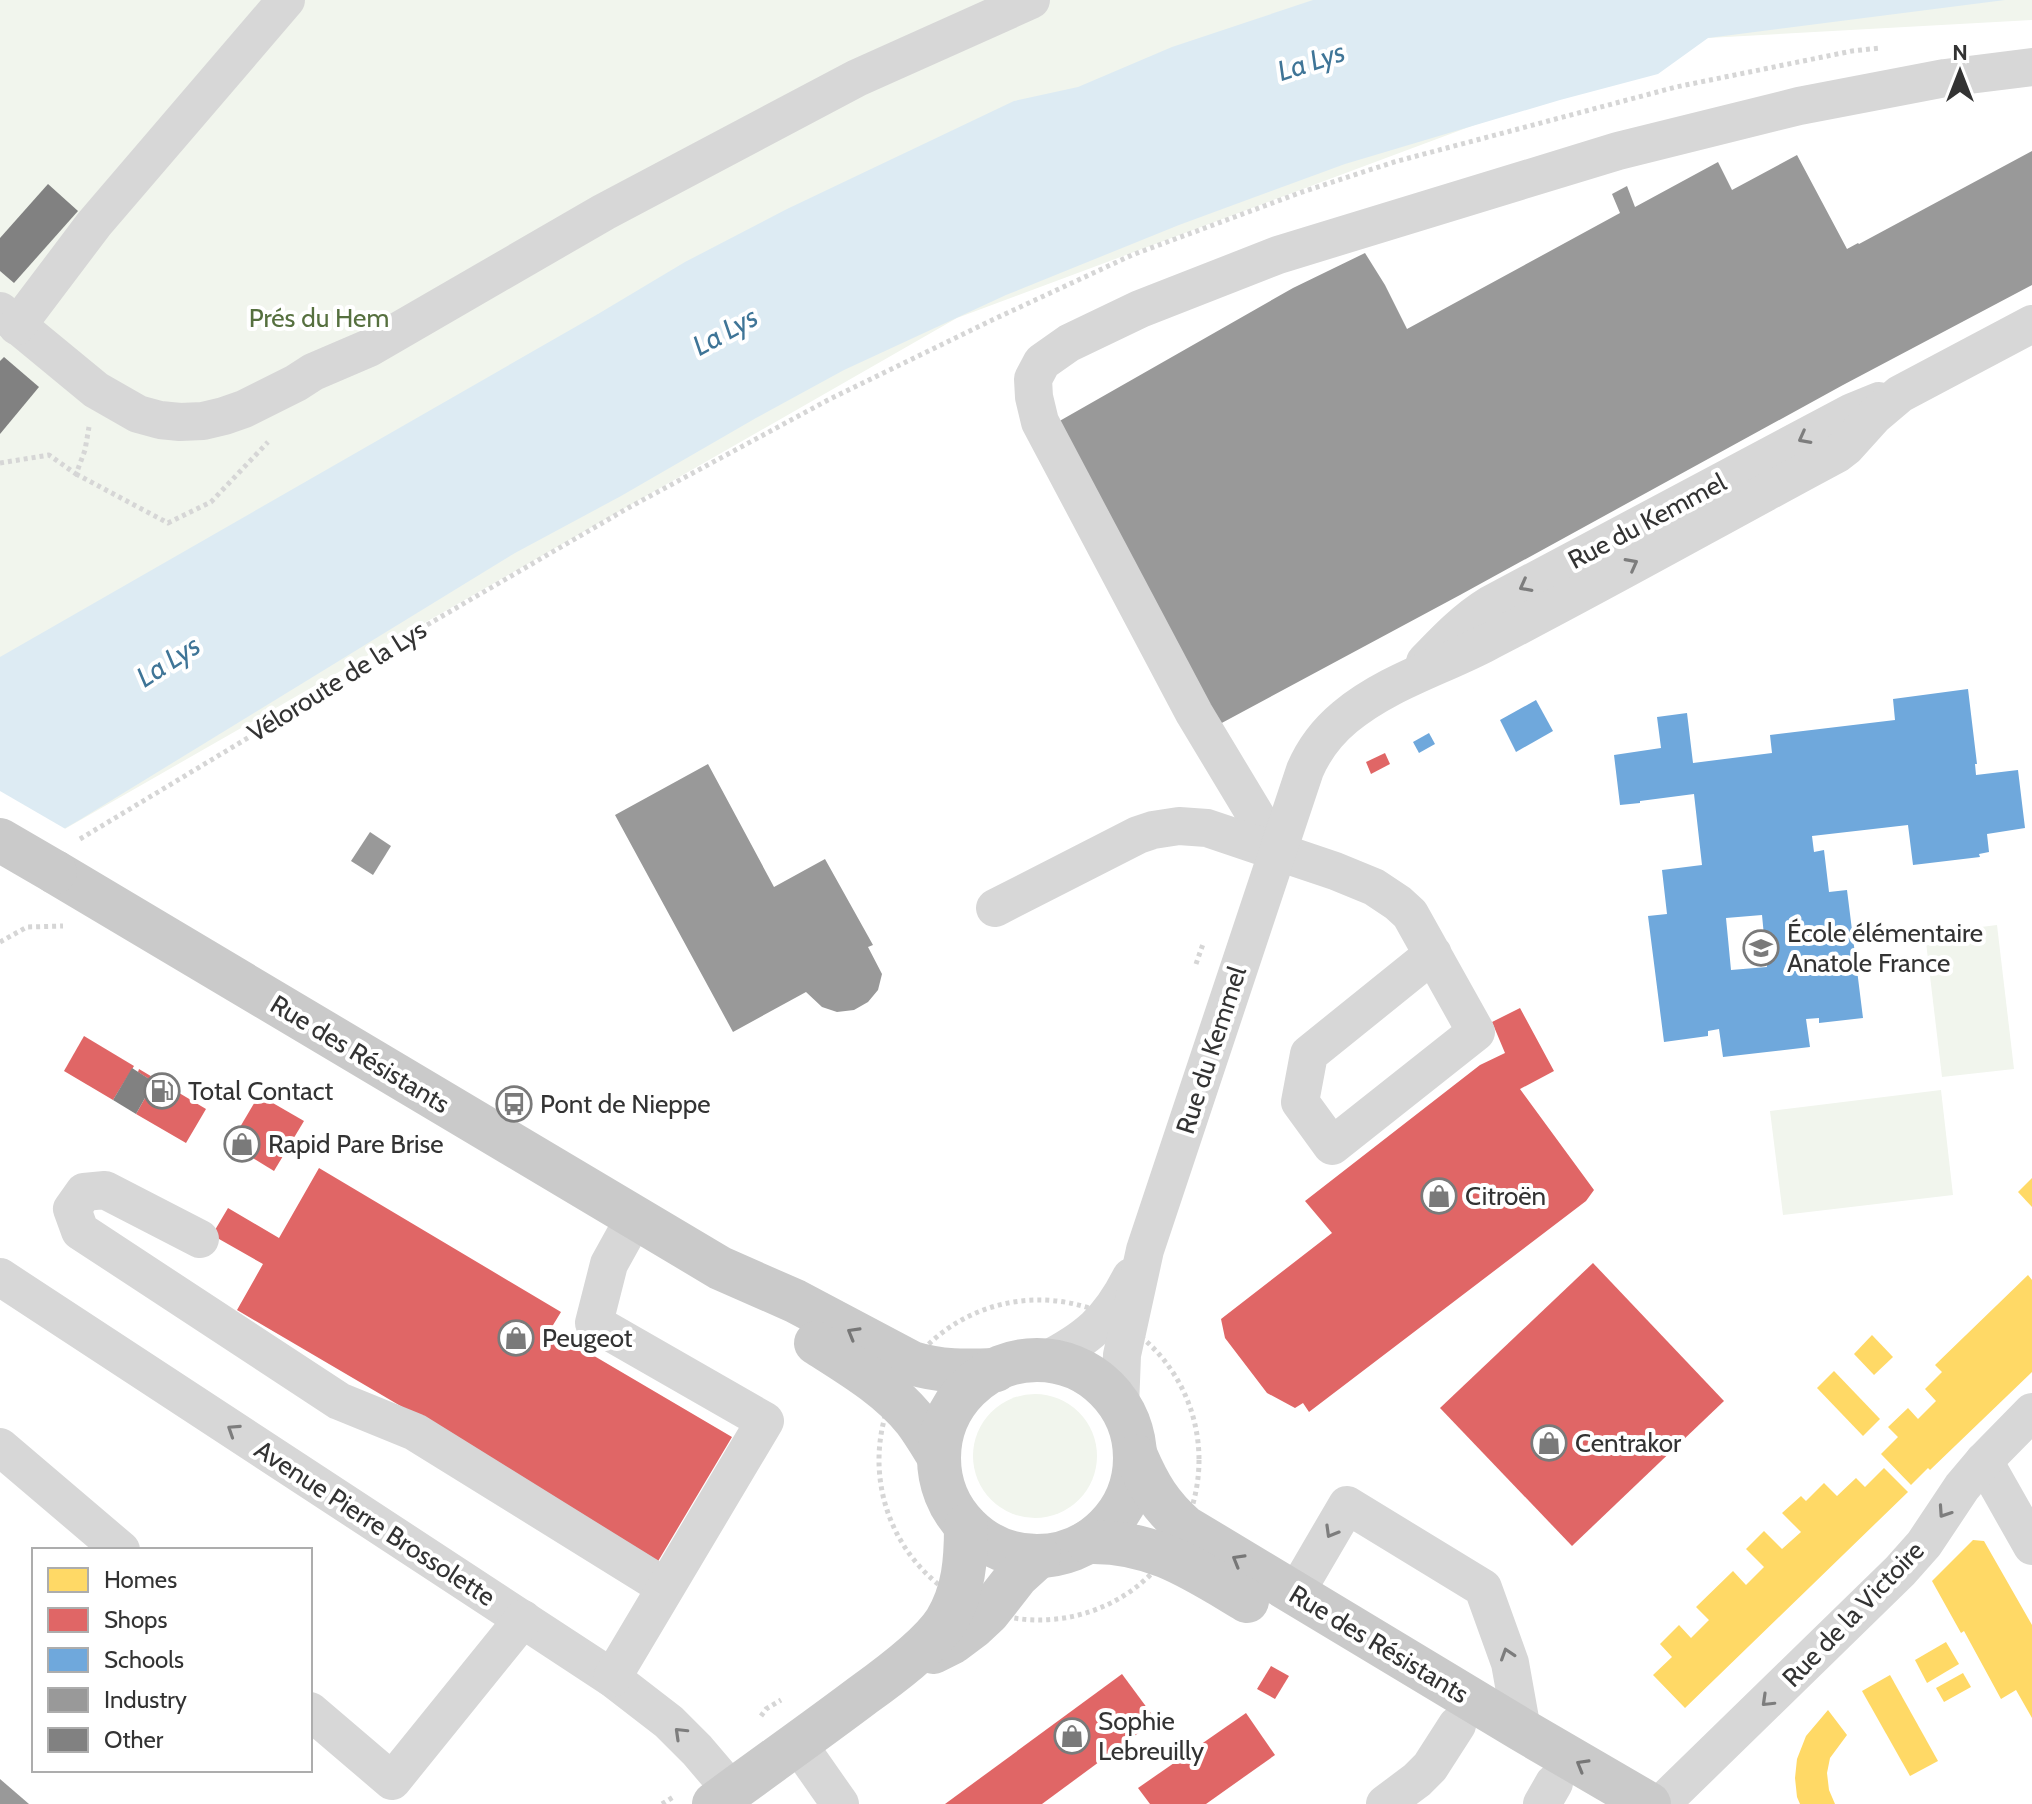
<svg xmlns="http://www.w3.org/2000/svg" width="2032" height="1804" font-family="Cabin,sans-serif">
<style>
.green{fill:#f1f5ed}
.water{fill:#ddebf3}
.pier{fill:#fff}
.homes{fill:#ffd966}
.shops{fill:#e06666}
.schools{fill:#6fa8dc;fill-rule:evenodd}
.industry{fill:#999}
.building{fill:#818181}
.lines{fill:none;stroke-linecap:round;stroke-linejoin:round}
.path{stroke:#d6d6d6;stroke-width:5;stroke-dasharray:4 4;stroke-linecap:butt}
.minor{stroke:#d7d7d7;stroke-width:38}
.major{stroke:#cacaca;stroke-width:44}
.major-bridge{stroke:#cacaca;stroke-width:44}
.oneway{stroke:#7d7d7d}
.oneway2{stroke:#777}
.labels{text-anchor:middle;stroke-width:8;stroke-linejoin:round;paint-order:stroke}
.park-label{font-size:26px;fill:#56703f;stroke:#fff}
.street-label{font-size:26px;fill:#333;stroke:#fff}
.poi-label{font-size:26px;fill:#333;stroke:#fff;text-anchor:start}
.water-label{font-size:28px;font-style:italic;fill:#3f7597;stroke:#fff}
</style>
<rect width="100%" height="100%" fill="#fff"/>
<g class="green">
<path d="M 0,0 L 2032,0 L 2032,20 L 1708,38 L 957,318 L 49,838 L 0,807 Z"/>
<path d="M 1997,925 L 2014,1069 L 1942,1077 L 1925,934 Z"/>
<path d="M 1941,1090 L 1953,1195 L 1783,1215 L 1770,1111 Z"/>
<circle cx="1035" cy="1456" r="62"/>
</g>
<path class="water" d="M 1313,0 L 2005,0 L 1708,38 L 1658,74 L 1560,100 L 1345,164 L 1179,225 L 1006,295 L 844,370 L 756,418 L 621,496 L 515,553 L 81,819 L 0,866 L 0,657 L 598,314 L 685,262 L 787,209 L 1014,101 L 1078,87 L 1172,47 Z"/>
<path class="pier" d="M 0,791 L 69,831 L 0,870 Z"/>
<g class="homes">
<path d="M 2032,1178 L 2032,1207 L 2018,1192 Z"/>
<path d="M 2028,1275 L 2032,1280 L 2032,1372 L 1930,1470 L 1928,1468 L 1911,1485 L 1881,1454 L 1898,1437 L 1888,1427 L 1908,1408 L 1918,1419 L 1936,1401 L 1925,1389 L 1942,1372 L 1935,1365 Z"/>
<path d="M 1872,1335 L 1893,1357 L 1874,1375 L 1854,1354 Z"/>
<path d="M 1834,1371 L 1880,1419 L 1863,1436 L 1817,1388 Z"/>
<path d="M 1884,1468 L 1908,1492 L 1685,1708 L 1653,1675 L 1672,1657 L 1660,1644 L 1679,1625 L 1691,1638 L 1709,1620 L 1696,1607 L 1733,1571 L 1746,1585 L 1764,1567 L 1746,1549 L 1764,1531 L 1782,1549 L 1801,1532 L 1782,1513 L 1801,1496 L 1806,1501 L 1824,1483 L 1837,1496 L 1856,1478 L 1865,1487 Z"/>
<path d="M 1973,1540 L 1984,1541 L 2032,1625 L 2032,1718 L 2016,1690 L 2001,1699 L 1964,1631 L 1961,1633 L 1932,1581 Z"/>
<path d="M 1946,1642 L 1959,1664 L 1927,1683 L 1915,1660 Z"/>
<path d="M 1963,1673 L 1971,1687 L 1944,1702 L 1936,1688 Z"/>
<path d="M 1890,1675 L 1938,1761 L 1910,1776 L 1862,1691 Z"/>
<path d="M 1828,1710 L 1847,1735 L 1830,1758 L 1827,1773 L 1829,1790 L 1835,1804 L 1800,1804 L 1797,1797 L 1795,1778 L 1797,1759 L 1806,1736 Z"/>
</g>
<g class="shops">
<path d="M 1385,753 L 1390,764 L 1371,774 L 1366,762 Z"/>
<path d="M 1520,1008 L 1554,1071 L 1520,1089 L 1594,1190 L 1586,1201 L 1309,1412 L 1303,1403 L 1295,1408 L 1267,1393 L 1225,1338 L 1221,1319 L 1332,1233 L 1305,1201 L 1480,1065 L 1505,1053 L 1492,1022 Z"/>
<path d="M 84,1036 L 134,1066 L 113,1100 L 64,1071 Z"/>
<path d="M 139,1069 L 206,1109 L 186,1143 L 136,1114 L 154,1082 L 138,1072 Z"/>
<path d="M 259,1095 L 304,1121 L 274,1171 L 230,1144 Z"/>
<path d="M 319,1168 L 561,1312 L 550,1330 L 732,1437 L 657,1563 L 479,1452 L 237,1310 L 263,1264 L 212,1235 L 228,1208 L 279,1238 Z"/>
<path d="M 1593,1263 L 1724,1401 L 1572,1546 L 1440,1408 Z"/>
<path d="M 1271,1666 L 1289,1676 L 1275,1699 L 1257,1689 Z"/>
<path d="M 1122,1674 L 1156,1720 L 1042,1804 L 945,1804 Z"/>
<path d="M 1246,1713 L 1275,1755 L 1206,1804 L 1150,1804 L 1138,1788 Z"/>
</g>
<g class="schools">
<path d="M 1968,689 L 1977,764 L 1975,764 L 1976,775 L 2018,770 L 2025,828 L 1987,834 L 1989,852 L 1979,854 L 1980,857 L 1913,865 L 1908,825 L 1812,836 L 1814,852 L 1824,850 L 1829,892 L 1847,890 L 1863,1018 L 1819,1023 L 1819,1018 L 1806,1019 L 1810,1047 L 1723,1057 L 1719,1029 L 1708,1031 L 1708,1036 L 1664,1042 L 1648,916 L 1667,914 L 1662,870 L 1702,865 L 1694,794 L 1640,801 L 1640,803 L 1620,805 L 1614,755 L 1661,748 L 1657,717 L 1687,713 L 1693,763 L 1772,753 L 1770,735 L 1895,720 L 1893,699 ZM 1762,915 L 1767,967 L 1731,970 L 1726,918 Z"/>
<path d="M 1536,700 L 1553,731 L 1516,752 L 1500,720 Z"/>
<path d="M 1429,733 L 1435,744 L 1419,753 L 1413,742 Z"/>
</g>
<g class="industry">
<path d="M 2032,151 L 2032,285 L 1843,385 L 1460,595 L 1218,725 L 1056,423 L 1293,288 L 1365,253 L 1385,285 L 1407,329 L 1620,213 L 1612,194 L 1627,186 L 1635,207 L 1718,162 L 1732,190 L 1797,155 L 1847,249 L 1858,243 L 1859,244 Z"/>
<path d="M 708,764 L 774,887 L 825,859 L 873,945 L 868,947 L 882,974 L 878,990 L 868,1002 L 854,1010 L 837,1012 L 822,1007 L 806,992 L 733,1032 L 615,815 Z"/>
<path d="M 370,832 L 391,846 L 373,875 L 351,861 Z"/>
<path d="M 0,1779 L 29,1804 L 0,1804 Z"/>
</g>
<g class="building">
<path d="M 48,184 L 78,211 L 14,283 L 0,271 L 0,238 Z"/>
<path d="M 4,357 L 39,387 L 0,434 L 0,361 Z"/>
<path d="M 132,1068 L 154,1082 L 136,1114 L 113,1100 Z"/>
</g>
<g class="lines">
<g class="path">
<path d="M 0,463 L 49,455 L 76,474 L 85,450 L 89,427"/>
<path d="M 76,474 L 168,523 L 211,502 L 268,442"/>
<path d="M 80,839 L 261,730 L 377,654 L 628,508 L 828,400 L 990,321 L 1132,255 L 1302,192 L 1394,162 L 1676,87 L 1852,51 L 1880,48"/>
<path d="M 0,942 L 27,927 L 63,926"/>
<path d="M 1196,964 L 1203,944"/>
<circle cx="1039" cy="1460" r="160"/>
<path d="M 761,1716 L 766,1709 L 781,1700"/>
<path d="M 662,1804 L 675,1796"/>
</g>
<g class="minor">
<path d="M 0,311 L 96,390 L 138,414 L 160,420 L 180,422 L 203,421 L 224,416 L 244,409 L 296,383 L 313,372 L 369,348 L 604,212 L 857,78 L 1031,0"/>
<path d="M 17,326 L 94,224 L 286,0"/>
<path d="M 1425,662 C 1446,640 1465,620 1491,604 L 1852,412 L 1879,401"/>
<path d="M 1277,851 L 1194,713 L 1040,422 L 1034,397 L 1033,379 L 1042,362 L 1069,343 L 1140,309 L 1278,255 L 1618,151 L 1799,106 L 1945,78 L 2032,67"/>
<path d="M 995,908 L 1138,835 L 1153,830 L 1179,826 L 1207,828 L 1335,871 L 1374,887 L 1398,903 L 1410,914 L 1476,1032 L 1332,1146 L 1300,1102 L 1309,1054 L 1433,954"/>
<path d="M 200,1239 L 105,1190 L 84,1192 L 72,1209 L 80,1231 L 339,1401 L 415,1432 L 665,1587"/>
<path d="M 0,1277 L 612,1678 L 669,1722 L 697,1750 L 732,1791"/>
<path d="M 1044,1361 C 1087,1339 1109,1321 1131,1277"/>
<path d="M 1120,1407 L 1122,1355 L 1145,1250 L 1305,770 C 1314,749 1327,732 1345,717 C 1386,683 1437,668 1484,644 C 1603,583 1719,517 1837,454 L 1846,447 L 1874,416 L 1900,394 L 2032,324"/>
<path d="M 0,1447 L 121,1550"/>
<path d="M 1984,1461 L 2032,1546"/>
<path d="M 1295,1594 L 1347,1505 L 1483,1588 L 1510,1663 L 1522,1730"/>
<path d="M 612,1678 L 765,1421 L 594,1323 L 609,1264 L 635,1217"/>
<path d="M 310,1711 L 392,1781 L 523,1619"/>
<path d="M 798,1744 L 840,1804"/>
<path d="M 1385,1804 L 1417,1780 L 1430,1767 L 1457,1725"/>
<path d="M 1542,1804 L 1554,1783"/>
<path d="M 1661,1804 L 1900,1571 L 1924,1544 L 1962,1487 L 1984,1461 L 2032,1412"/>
</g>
<g class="major">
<path d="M 55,872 L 720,1268 L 795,1301 L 912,1363 C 940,1372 967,1371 996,1370"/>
<path d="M 816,1343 C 852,1366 888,1387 915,1420 C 924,1432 931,1444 939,1457"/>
<circle cx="1037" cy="1458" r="98"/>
<path d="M 1136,1456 C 1149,1486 1160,1505 1185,1527 L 1522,1730 L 1649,1804"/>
<path d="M 1088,1542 C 1152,1540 1195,1570 1247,1601"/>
<path d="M 933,1652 L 953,1642 L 973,1627 L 988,1613 L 1017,1576 L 1039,1556"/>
<path d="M 714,1804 C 764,1767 814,1732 863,1695 C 888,1677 930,1646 946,1621 C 964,1591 966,1560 966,1526"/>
</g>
<path class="major-bridge" d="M 0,840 L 55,872"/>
</g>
<defs><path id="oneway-chevron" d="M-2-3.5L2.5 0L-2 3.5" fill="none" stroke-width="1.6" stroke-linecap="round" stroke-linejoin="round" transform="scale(2)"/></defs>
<g class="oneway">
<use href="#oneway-chevron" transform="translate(1804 438) rotate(152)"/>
<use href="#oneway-chevron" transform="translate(1632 564) rotate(-28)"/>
<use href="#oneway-chevron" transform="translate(1525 586) rotate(152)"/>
<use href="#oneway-chevron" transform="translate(233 1430) rotate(-147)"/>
<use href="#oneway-chevron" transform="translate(1944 1512) rotate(124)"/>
<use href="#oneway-chevron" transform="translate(1331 1532) rotate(120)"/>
<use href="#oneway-chevron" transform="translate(1507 1654) rotate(-108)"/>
<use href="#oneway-chevron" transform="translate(1767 1701) rotate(136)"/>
<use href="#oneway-chevron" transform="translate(680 1733) rotate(-136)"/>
</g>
<g class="oneway2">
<use href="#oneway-chevron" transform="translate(853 1333) rotate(-150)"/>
<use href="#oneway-chevron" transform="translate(1238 1560) rotate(-150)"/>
<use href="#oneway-chevron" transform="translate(1582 1765) rotate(-150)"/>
</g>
<defs>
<symbol id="school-ring" viewBox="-11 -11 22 22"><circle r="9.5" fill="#fff" stroke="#7a7a7a" stroke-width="1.5"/><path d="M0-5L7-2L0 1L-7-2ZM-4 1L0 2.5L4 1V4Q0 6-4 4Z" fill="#7a7a7a"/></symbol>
<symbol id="fuel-ring" viewBox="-11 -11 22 22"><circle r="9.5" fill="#fff" stroke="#7a7a7a" stroke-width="1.5"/><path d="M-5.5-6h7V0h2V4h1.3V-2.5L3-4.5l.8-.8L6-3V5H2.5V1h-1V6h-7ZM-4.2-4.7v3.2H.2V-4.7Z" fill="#7a7a7a"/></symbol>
<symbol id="bus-ring" viewBox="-11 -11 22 22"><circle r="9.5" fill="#fff" stroke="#7a7a7a" stroke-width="1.5"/><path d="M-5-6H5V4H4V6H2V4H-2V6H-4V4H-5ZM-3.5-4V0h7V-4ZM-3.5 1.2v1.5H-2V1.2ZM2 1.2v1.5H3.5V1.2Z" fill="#7a7a7a"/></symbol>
<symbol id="shop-ring" viewBox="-11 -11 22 22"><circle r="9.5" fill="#fff" stroke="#7a7a7a" stroke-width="1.5"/><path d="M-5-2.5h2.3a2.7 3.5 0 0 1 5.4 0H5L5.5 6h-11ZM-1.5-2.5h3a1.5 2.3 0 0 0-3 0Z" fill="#7a7a7a"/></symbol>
</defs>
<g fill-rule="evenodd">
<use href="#school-ring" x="1741" y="928" width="40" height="40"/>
<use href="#fuel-ring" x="142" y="1071" width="40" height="40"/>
<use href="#bus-ring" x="494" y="1084" width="40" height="40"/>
<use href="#shop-ring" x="222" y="1124" width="40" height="40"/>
<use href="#shop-ring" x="1419" y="1176" width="40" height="40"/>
<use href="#shop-ring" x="496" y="1318" width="40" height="40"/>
<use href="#shop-ring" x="1529" y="1423" width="40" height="40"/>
<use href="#shop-ring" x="1052" y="1716" width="40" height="40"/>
</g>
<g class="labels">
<g class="park-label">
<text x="319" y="327">Prés du Hem</text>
</g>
<g class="street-label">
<text transform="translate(1647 521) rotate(-28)" y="9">Rue du Kemmel</text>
<text transform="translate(337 681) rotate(-32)" y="9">Véloroute de la Lys</text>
<text transform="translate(1211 1050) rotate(-72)" y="9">Rue du Kemmel</text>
<text transform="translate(360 1054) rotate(31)" y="9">Rue des Résistants</text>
<text transform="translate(375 1523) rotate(33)" y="9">Avenue Pierre Brossolette</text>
<text transform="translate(1853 1614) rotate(-46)" y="9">Rue de la Victoire</text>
<text transform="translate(1379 1644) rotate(31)" y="9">Rue des Résistants</text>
</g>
<g class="poi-label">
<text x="1787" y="942">École élémentaire<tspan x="1787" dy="30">Anatole France</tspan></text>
<text x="188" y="1100">Total Contact</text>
<text x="540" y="1113">Pont de Nieppe</text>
<text x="268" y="1153">Rapid Pare Brise</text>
<text x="1465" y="1205">Citroën</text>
<text x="542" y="1347">Peugeot</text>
<text x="1575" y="1452">Centrakor</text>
<text x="1098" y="1730">Sophie<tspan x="1098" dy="30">Lebreuilly</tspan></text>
</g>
<g class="water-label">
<text transform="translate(1311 61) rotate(-18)" y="10">La Lys</text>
<text transform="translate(725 331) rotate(-29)" y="10">La Lys</text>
<text transform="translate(168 661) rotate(-33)" y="10">La Lys</text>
</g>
</g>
<rect x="32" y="1548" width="280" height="224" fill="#ffffff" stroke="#adadad" stroke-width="2"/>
<rect x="48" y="1568" width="40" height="24" fill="#ffd966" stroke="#adadad" stroke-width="2"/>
<text x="104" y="1588" font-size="24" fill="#333333">Homes</text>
<rect x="48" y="1608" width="40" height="24" fill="#e06666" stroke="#adadad" stroke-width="2"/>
<text x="104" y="1628" font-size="24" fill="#333333">Shops</text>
<rect x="48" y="1648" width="40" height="24" fill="#6fa8dc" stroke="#adadad" stroke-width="2"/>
<text x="104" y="1668" font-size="24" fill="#333333">Schools</text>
<rect x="48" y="1688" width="40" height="24" fill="#999999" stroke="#adadad" stroke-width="2"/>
<text x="104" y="1708" font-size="24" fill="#333333">Industry</text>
<rect x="48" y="1728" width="40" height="24" fill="#818181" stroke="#adadad" stroke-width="2"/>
<text x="104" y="1748" font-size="24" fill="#333333">Other</text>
<g transform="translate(1960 72)" stroke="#ffffff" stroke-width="6" paint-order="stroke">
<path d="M0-6L14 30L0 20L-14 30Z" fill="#333333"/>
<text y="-12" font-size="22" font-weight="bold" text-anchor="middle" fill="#333333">N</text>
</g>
</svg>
